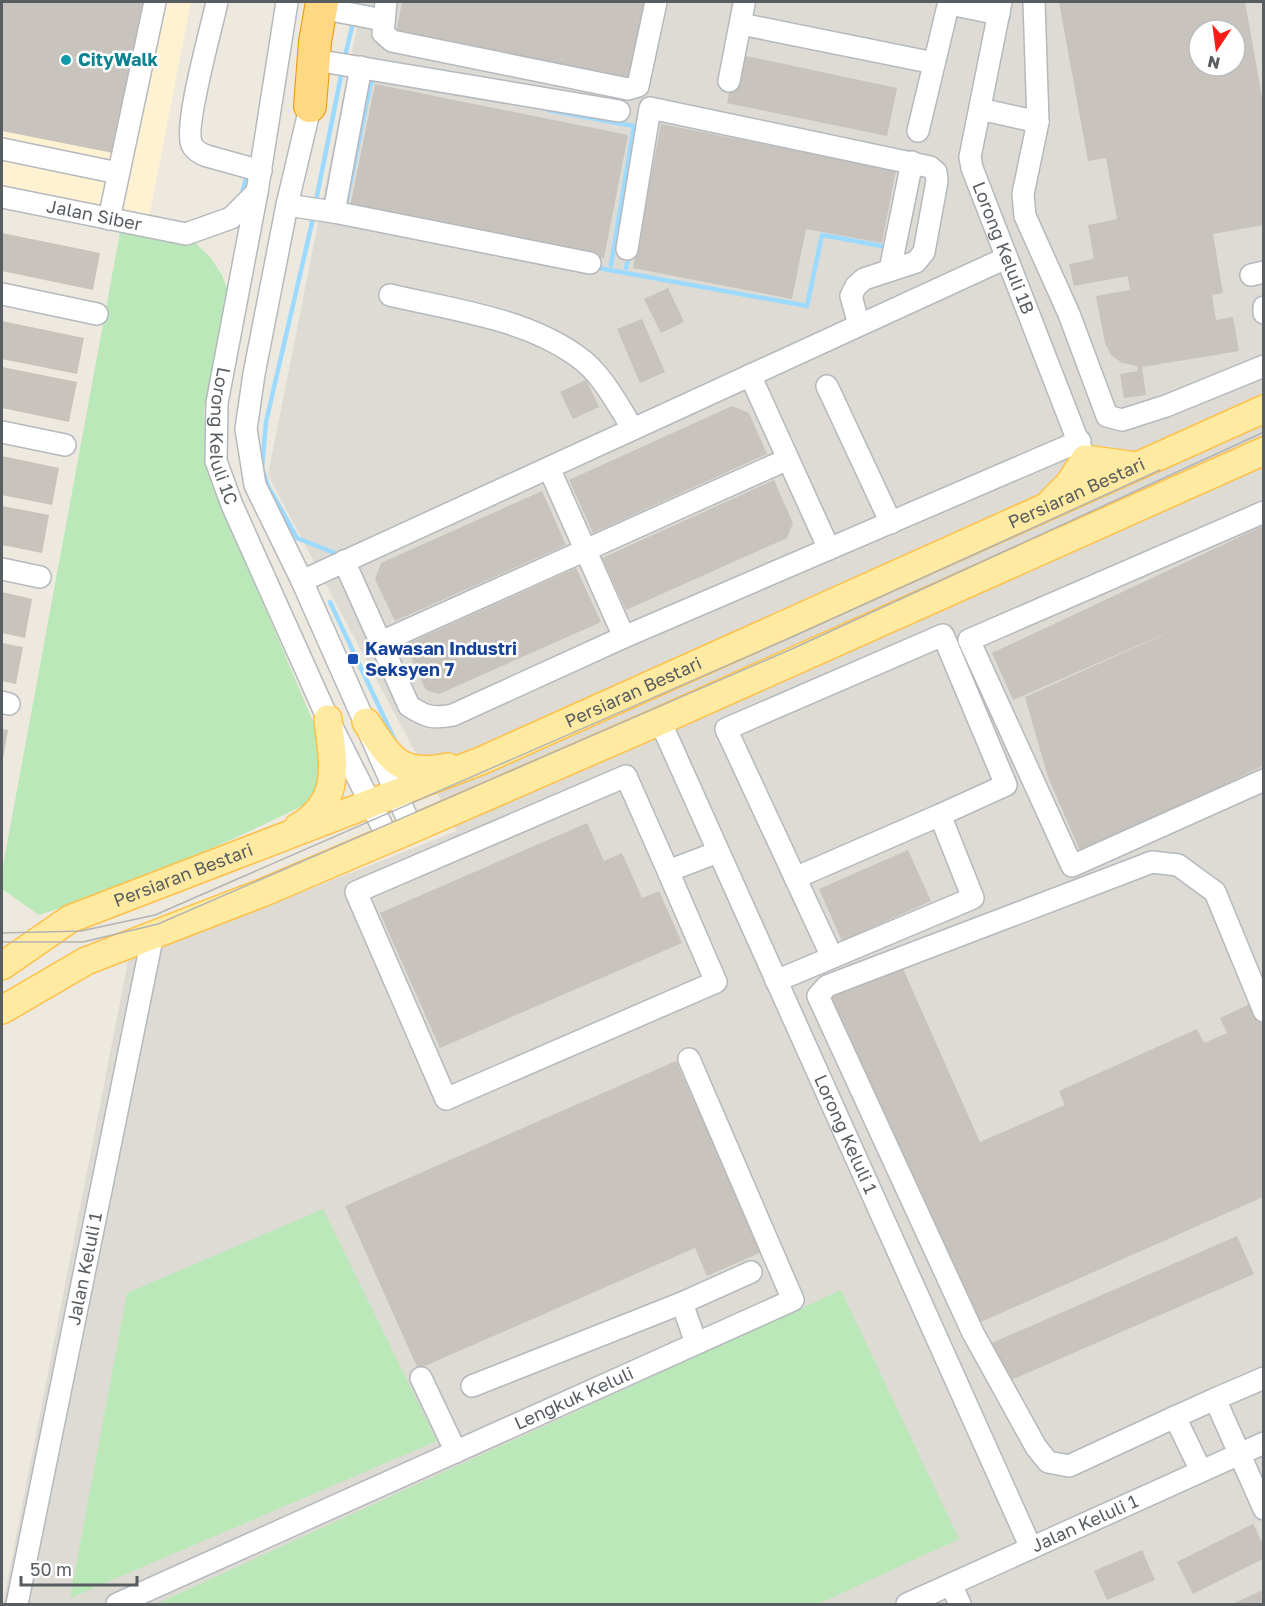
<svg xmlns="http://www.w3.org/2000/svg" width="1265" height="1606" font-family="'Golos Text',sans-serif">
<style>
.commercial{fill:#fff2d2}
.industrial{fill:#dddbd4;fill-rule:evenodd}
.green{fill:#bbe8b8}
.lines{fill:none;stroke-linecap:round;stroke-linejoin:round}
.stream{stroke:#9ddaff;stroke-width:4.5}
.building{fill:#c8c3bc;fill-rule:evenodd}
.minor-casing{stroke:#b5b9be;stroke-width:24}
.major-casing{stroke:#ffc046;stroke-width:30}
.highway-casing{stroke:#ec9400;stroke-width:34}
.minor{stroke:#fff;stroke-width:21}
.major{stroke:#ffeaa2;stroke-width:27}
.highway{stroke:#ffd884;stroke-width:32}
.tram{stroke:#b2b3b3;stroke-width:1.5}
.culture-dot{fill:#0f9aa8;stroke:#fff;stroke-width:2}
.transit-dot{fill:#1a4fb4;stroke:#fff;stroke-width:2}
.labels{text-anchor:middle;stroke-width:5;stroke-linejoin:round;paint-order:stroke}
.culture-label{font-size:18px;font-weight:bold;fill:#0d838f;stroke:#fff;text-anchor:start}
.street-label{font-size:18px;fill:#585d62;stroke:#fff}
.transit-label{font-size:18px;font-weight:bold;fill:#164399;stroke:#fff;text-anchor:start}
</style>
<rect width="100%" height="100%" fill="#ede9df"/>
<path class="commercial" d="M 2,2 L 191,2 L 149,217 L 2,187 Z"/>
<path class="industrial" d="M 362,2 L 1263,2 L 1263,1604 L 3,1604 L 128,961 L 457,831 L 268,475 ZM 1199,30 L 1235,30 L 1235,66 L 1199,66 Z"/>
<g class="green">
<path d="M 121,227 L 193,241 L 210,257 L 222,275 L 228,291 L 204,410 L 206,458 L 228,519 L 324,748 L 324,768 L 312,801 C 224,845 132,885 39,915 L 2,889 L 2,871 Z"/>
<path d="M 323,1209 L 437,1441 L 70,1598 L 127,1293 Z"/>
<path d="M 841,1290 L 959,1539 L 818,1604 L 156,1604 Z"/>
</g>
<g class="lines">
<g class="stream">
<path d="M 345,56 L 353,23"/>
<path d="M 548,110 L 634,126 L 611,265"/>
<path d="M 241,197 L 247,174"/>
<path d="M 316,201 L 342,71"/>
<path d="M 345,209 L 370,86 L 375,77"/>
<path d="M 314,214 L 266,422 L 262,468 L 268,486 L 297,538 L 337,554"/>
<path d="M 593,267 L 807,306 L 822,235 L 887,247"/>
<path d="M 626,268 L 629,255"/>
<path d="M 330,602 L 396,743"/>
</g>
</g>
<g class="building">
<path d="M 2,2 L 143,2 L 113,153 L 2,131 Z"/>
<path d="M 402,2 L 644,2 L 628,85 L 395,39 Z"/>
<path d="M 1059,2 L 1245,2 L 1263,103 L 1263,225 L 1213,234 L 1223,293 L 1212,295 L 1216,320 L 1233,317 L 1239,351 L 1142,367 L 1146,395 L 1124,398 L 1120,374 L 1138,371 L 1137,366 L 1122,363 L 1111,355 L 1105,343 L 1096,296 L 1130,290 L 1128,276 L 1074,286 L 1069,264 L 1094,259 L 1088,225 L 1117,219 L 1106,158 L 1088,161 ZM 1199,30 L 1235,30 L 1235,66 L 1199,66 Z"/>
<path d="M 737,54 L 897,88 L 887,136 L 727,103 Z"/>
<path d="M 375,84 L 628,135 L 604,258 L 350,207 Z"/>
<path d="M 661,124 L 896,170 L 882,243 L 806,229 L 792,299 L 633,268 Z"/>
<path d="M 2,233 L 100,253 L 93,290 L 2,271 Z"/>
<path d="M 668,288 L 684,322 L 661,333 L 644,299 Z"/>
<path d="M 642,319 L 665,372 L 640,383 L 617,329 Z"/>
<path d="M 2,321 L 84,338 L 77,374 L 2,359 Z"/>
<path d="M 2,367 L 77,382 L 69,422 L 2,408 Z"/>
<path d="M 586,380 L 599,407 L 573,419 L 560,392 Z"/>
<path d="M 732,406 L 749,413 L 767,454 L 593,533 L 569,480 Z"/>
<path d="M 2,456 L 59,468 L 52,505 L 2,495 Z"/>
<path d="M 774,480 L 793,523 L 787,538 L 626,610 L 602,558 Z"/>
<path d="M 542,491 L 566,545 L 395,621 L 375,579 L 381,563 Z"/>
<path d="M 2,506 L 49,515 L 42,553 L 2,545 Z"/>
<path d="M 1263,526 L 1263,766 L 1081,853 L 1048,777 L 1025,697 L 1187,624 L 1013,700 L 992,653 Z"/>
<path d="M 576,568 L 601,622 L 439,694 L 426,690 L 405,645 Z"/>
<path d="M 2,592 L 32,599 L 25,638 L 2,633 Z"/>
<path d="M 2,643 L 23,647 L 16,684 L 2,681 Z"/>
<path d="M 2,729 L 8,730 L 3,759 L 2,759 Z"/>
<path d="M 587,823 L 604,861 L 622,853 L 642,898 L 659,891 L 682,943 L 440,1048 L 380,913 Z"/>
<path d="M 908,850 L 931,901 L 842,941 L 819,889 Z"/>
<path d="M 900,962 L 980,1142 L 1065,1105 L 1059,1091 L 1197,1029 L 1204,1043 L 1227,1033 L 1220,1018 L 1263,998 L 1263,1197 L 974,1325 L 825,995 Z"/>
<path d="M 676,1061 L 762,1252 L 707,1276 L 695,1248 L 418,1369 L 345,1206 Z"/>
<path d="M 1237,1236 L 1254,1274 L 1002,1384 L 985,1346 Z"/>
<path d="M 1253,1524 L 1263,1544 L 1263,1559 L 1193,1594 L 1177,1562 Z"/>
<path d="M 1142,1550 L 1155,1580 L 1107,1600 L 1094,1571 Z"/>
<path d="M 1263,1590 L 1263,1604 L 1232,1604 Z"/>
</g>
<g class="lines">
<defs>
<g id="minor">
<path d="M 217,2 C 212,26 183,128 192,145 C 195,151 201,154 207,156 L 261,171"/>
<path id="s1" d="M 287,2 L 257,192 L 217,403 L 216,461 L 232,505 L 328,719 L 389,840"/>
<path d="M 386,2 L 383,33 L 392,41 L 628,89 L 638,86 L 656,2"/>
<path id="s2" d="M 1001,2 L 970,157 L 972,168 L 1083,454"/>
<path d="M 336,11 L 383,20"/>
<path d="M 741,24 L 934,63"/>
<path d="M 321,61 L 619,111"/>
<path d="M 729,81 L 744,4"/>
<path d="M 313,95 L 287,205 L 254,374 L 246,429 L 255,485 L 302,581 L 412,829"/>
<path d="M 980,109 L 1038,122 L 1034,2"/>
<path d="M 1038,122 L 1023,194 L 1025,216 L 1069,314 L 1107,416 L 1122,420 L 1166,406 L 1264,366"/>
<path d="M 918,131 L 948,6 L 950,4 L 999,14"/>
<path d="M 2,149 L 118,173"/>
<path id="s3" d="M 2,197 L 186,234 L 231,218 L 257,192"/>
<path d="M 287,205 L 334,212 L 590,263"/>
<path d="M 334,212 L 361,67"/>
<path d="M 109,219 L 155,2"/>
<path d="M 627,249 L 650,108 L 930,167 L 936,172 L 937,181 L 924,252 L 916,262 L 864,279 L 856,286 L 851,296 L 859,325"/>
<path d="M 890,270 L 912,162"/>
<path d="M 1251,275 L 1264,272"/>
<path d="M 2,294 L 97,314"/>
<path d="M 390,295 C 453,310 524,318 577,356 C 602,373 617,404 633,429"/>
<path d="M 1264,307 L 1264,313"/>
<path d="M 750,375 L 829,549"/>
<path d="M 827,386 L 891,523"/>
<path d="M 2,432 L 65,445"/>
<path d="M 549,468 L 624,637"/>
<path d="M 1264,512 L 969,640 L 1072,866 L 1264,780"/>
<path d="M 344,561 L 409,706 C 426,717 433,719 453,715 L 624,637 L 1080,441"/>
<path d="M 2,569 L 40,577"/>
<path d="M 302,581 L 1006,258"/>
<path d="M 381,642 L 788,459"/>
<path d="M 2,702 L 9,704"/>
<path id="s4" d="M 660,721 L 1031,1548"/>
<path d="M 668,871 L 716,982 L 446,1099 L 356,892 L 626,776 L 668,871 L 718,852"/>
<path d="M 795,878 L 940,815"/>
<path d="M 776,981 L 973,898 L 940,815 L 1006,785 L 943,635 L 726,729 L 832,957"/>
<path d="M 696,1343 L 682,1303 L 751,1272"/>
<path d="M 421,1378 L 456,1452"/>
<path d="M 1264,1378 L 1215,1399 L 1264,1509"/>
<path d="M 472,1386 L 682,1303"/>
<path d="M 1175,1417 L 1215,1399"/>
<path d="M 1201,1471 L 1175,1417 L 1069,1466 L 1048,1462 L 1036,1447 L 973,1333 L 818,996 L 827,986 L 1152,862 L 1178,865 L 1215,892 L 1264,1011"/>
<path d="M 951,1585 L 960,1604"/>
<path id="s5" d="M 17,1604 L 153,934"/>
<path id="s6" d="M 117,1604 L 793,1300 L 689,1059"/>
<path id="s7" d="M 907,1604 L 1264,1443"/>
</g>
<g id="major">
<path d="M 1052,501 L 1069,484 L 1085,459 L 1137,466"/>
<path d="M 366,722 C 391,759 399,777 448,767"/>
<path d="M 298,827 C 343,801 333,763 328,719"/>
<path id="s8" d="M 2,966 L 70,919 L 483,760 L 1264,409"/>
<path d="M 2,1010 L 86,961 L 262,893 L 412,829 L 660,721 L 1264,451"/>
</g>
<path id="highway" d="M 310,106 L 315,42 L 322,2"/>
</defs>
<use href="#minor" class="minor-casing"/>
<use href="#major" class="major-casing"/>
<use href="#highway" class="highway-casing"/>
<use href="#minor" class="minor"/>
<use href="#major" class="major"/>
<use href="#highway" class="highway"/>
<g class="tram">
<path d="M 2,933 L 81,931 L 155,915 L 792,637 L 1160,470"/>
<path d="M 2,942 L 83,942 L 158,924 L 794,648 L 1264,432"/>
</g>
</g>
<circle class="culture-dot" cx="66" cy="60" r="6"/>
<rect class="transit-dot" x="347" y="653" width="12" height="12" rx="3"/>
<g class="labels">
<g class="culture-label">
<text x="78" y="66">CityWalk</text>
</g>
<g class="street-label">
<text dy="6" stroke="none"><textPath href="#s3" startOffset="94">Jalan Siber</textPath></text>
<text dy="6" stroke="none"><textPath href="#s2" startOffset="255">Lorong Keluli 1B</textPath></text>
<text dy="6" stroke="none"><textPath href="#s1" startOffset="441">Lorong Keluli 1C</textPath></text>
<text dy="6" stroke="none"><textPath href="#s8" startOffset="1176">Persiaran Bestari</textPath></text>
<text dy="6" stroke="none"><textPath href="#s8" startOffset="690">Persiaran Bestari</textPath></text>
<text dy="6" stroke="none"><textPath href="#s8" startOffset="204">Persiaran Bestari</textPath></text>
<text dy="6" stroke="none"><textPath href="#s4" startOffset="453">Lorong Keluli 1</textPath></text>
<text dy="6" stroke="none"><textPath href="#s5" startOffset="342">Jalan Keluli 1</textPath></text>
<text dy="6" stroke="none"><textPath href="#s6" startOffset="501">Lengkuk Keluli</textPath></text>
<text dy="6" stroke="none"><textPath href="#s7" startOffset="195">Jalan Keluli 1</textPath></text>
</g>
<g class="transit-label">
<text x="365" y="655">Kawasan Industri<tspan x="365" dy="21">Seksyen 7</tspan></text>
</g>
</g>
<rect width="1265" height="1606" fill="none" stroke="#585d62" stroke-width="6"/>
<g transform="translate(1217 48) rotate(193)"><circle r="28" fill="#ffffff" stroke="#bcbec0" stroke-width="1.5"/>
<path d="M0-4.5L10 22L0 15L-10 22Z" fill="#fa1c18"/>
<text y="-9" font-size="16" font-weight="bold" text-anchor="middle" fill="#585d62">N</text>
</g>
<path d="M21 1576v9h116v-9" fill="none" stroke="#585d62" stroke-width="3"/>
<text x="30" y="1576" font-size="18" fill="#585d62" stroke="#ffffff" stroke-width="4.5" paint-order="stroke">50 m</text>
</svg>
